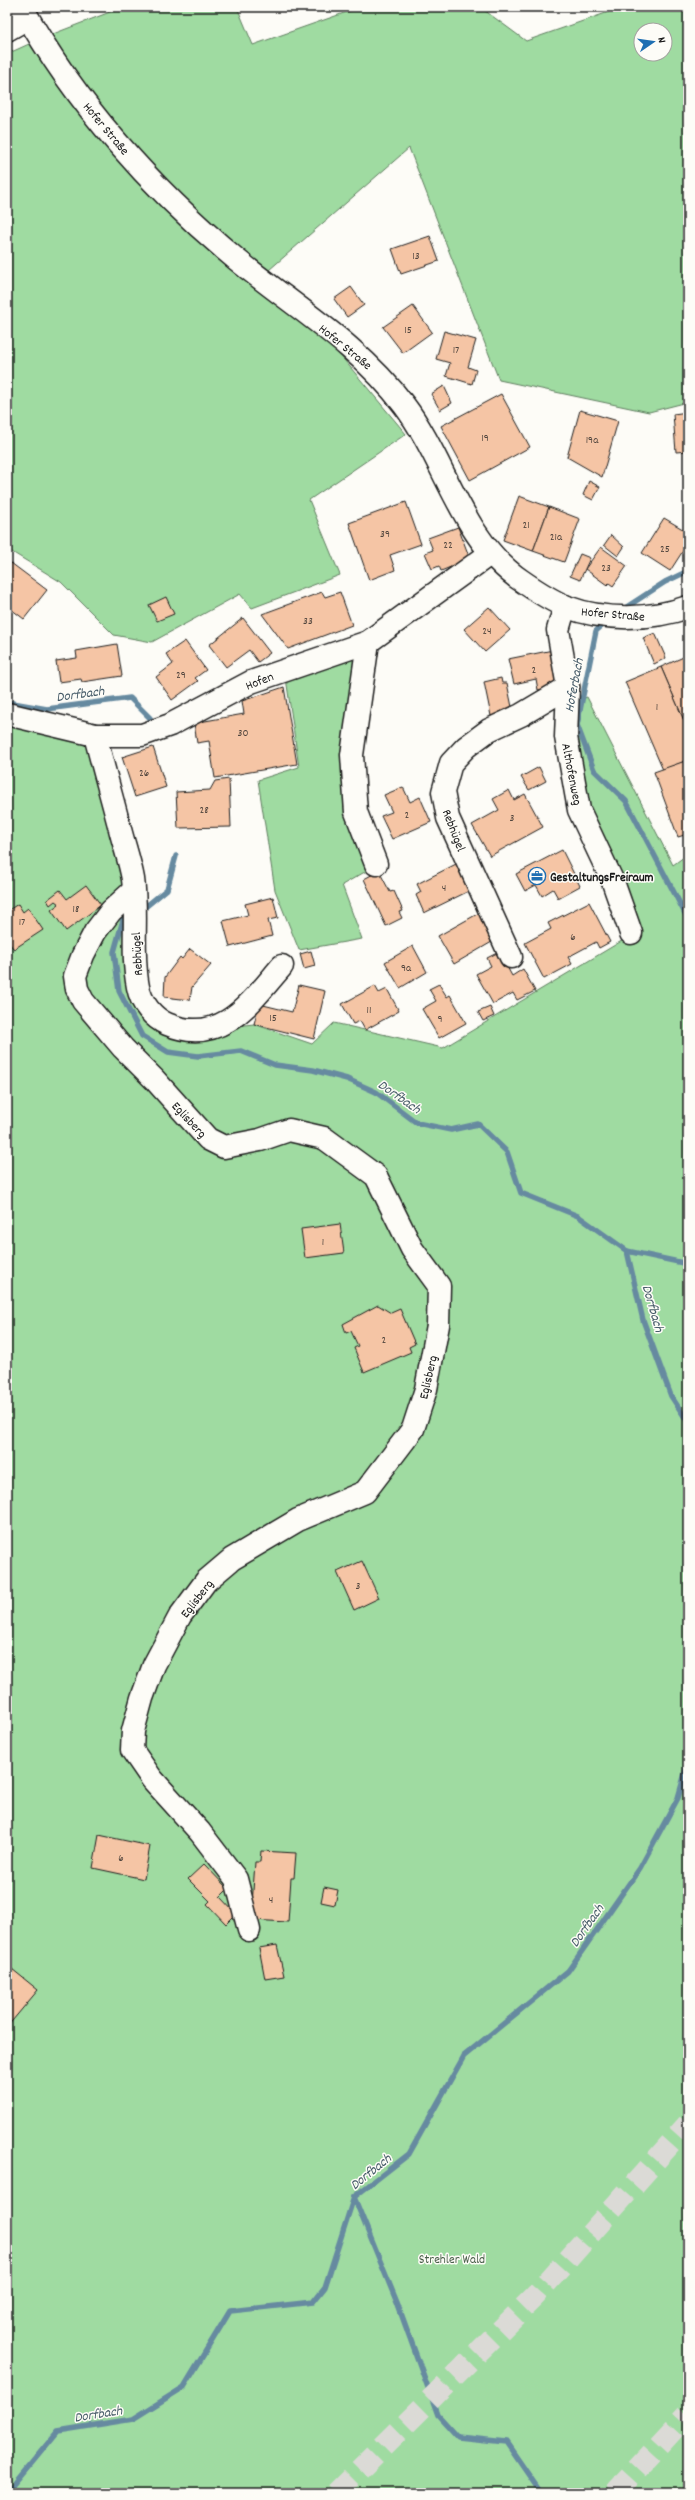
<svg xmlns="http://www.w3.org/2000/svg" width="695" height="2500" font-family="Dekko,sans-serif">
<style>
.green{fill:#9fdba1;stroke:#5e7c5e;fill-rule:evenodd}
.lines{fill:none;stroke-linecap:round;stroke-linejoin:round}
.stream{stroke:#668aa0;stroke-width:5.5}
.building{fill:#f5c5a5;stroke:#1c1c1c}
.motorway-tunnel{stroke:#dbdad6;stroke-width:22;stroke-dasharray:22 11;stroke-linecap:butt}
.minor-casing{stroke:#1c1c1c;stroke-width:25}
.tertiary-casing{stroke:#1c1c1c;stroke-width:25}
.minor{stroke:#fdfcf7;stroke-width:22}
.tertiary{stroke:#fdfcf7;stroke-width:22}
.labels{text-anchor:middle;stroke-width:3;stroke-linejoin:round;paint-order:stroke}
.number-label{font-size:11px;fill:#52463e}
.street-label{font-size:13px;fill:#1c1c1c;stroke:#fdfcf7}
.poi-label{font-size:13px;font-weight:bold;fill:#1c1c1c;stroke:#fdfcf7;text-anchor:start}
.park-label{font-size:13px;fill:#4a5f4b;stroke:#fdfcf7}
.water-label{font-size:14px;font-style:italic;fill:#475c69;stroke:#fdfcf7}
</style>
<rect width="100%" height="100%" fill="#fdfcf7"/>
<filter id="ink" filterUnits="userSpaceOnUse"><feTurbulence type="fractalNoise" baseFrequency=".025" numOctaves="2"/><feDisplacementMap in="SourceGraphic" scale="8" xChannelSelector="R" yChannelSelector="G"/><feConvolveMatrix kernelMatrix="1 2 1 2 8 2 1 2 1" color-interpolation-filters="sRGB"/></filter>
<g filter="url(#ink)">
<g class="green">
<path d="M 123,7 L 237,7 L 253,45 L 361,7 L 480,7 L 526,41 L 623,7 L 688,7 L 688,402 L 649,412 L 499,380 L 409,148 L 269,270 L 406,434 L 309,500 L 340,575 L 252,608 L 240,594 L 152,642 L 114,635 L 61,582 L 7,549 L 7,54 L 40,39 ZM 641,30 L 665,30 L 665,54 L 641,54 Z"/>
<path d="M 358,656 L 348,805 L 370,869 L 342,885 L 362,939 L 299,950 L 275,890 L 258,780 L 299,767 L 286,678 Z"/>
<path d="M 587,697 L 673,865 L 688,854 L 688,2493 L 7,2493 L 7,718 L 88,739 L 133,891 L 135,961 L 158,1020 L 216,1028 L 254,1024 L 312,1044 L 334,1023 L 443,1048 L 635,933 L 582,810 L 571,703 Z"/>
</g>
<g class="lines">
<g class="stream">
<path d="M 622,610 L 665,582 L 688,571"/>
<path d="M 606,622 L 596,631 L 577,725 L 594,770 L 626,801 L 688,919"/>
<path d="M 7,702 L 47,709 L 130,698 L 150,718"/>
<path d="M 139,912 L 167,889 L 176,856"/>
<path d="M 130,916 L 123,920 L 114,952 L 119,991 L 142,1036 L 168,1052 L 198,1056 L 241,1051 L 275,1065 L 313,1070 L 347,1079 L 376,1092 L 417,1123 L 451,1130 L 478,1124 L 507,1152 L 521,1193 L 578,1216 L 627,1251 L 643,1320 L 671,1396 L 688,1422"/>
<path d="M 627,1251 L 688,1264"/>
<path d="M 354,2197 L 398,2305 L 438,2415 L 458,2437 L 506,2442 L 541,2493"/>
<path d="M 7,2493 L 58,2431 L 133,2419 L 184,2387 L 230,2311 L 313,2302 L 325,2287 L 354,2197 L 409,2154 L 464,2056 L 568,1971 L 640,1868 L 678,1798 L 688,1763"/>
</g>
</g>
<g class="building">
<path d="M 430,236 L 439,261 L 401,274 L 392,249 Z"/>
<path d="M 351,287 L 364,305 L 347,317 L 334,299 Z"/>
<path d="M 413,306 L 432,332 L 403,353 L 383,327 Z"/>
<path d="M 444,331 L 476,340 L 468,367 L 476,370 L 472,384 L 446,376 L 450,363 L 436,359 Z"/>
<path d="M 444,386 L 452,403 L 440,410 L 431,394 Z"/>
<path d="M 501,394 L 530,447 L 470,480 L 441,426 Z"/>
<path d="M 580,410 L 618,421 L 602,477 L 567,457 Z"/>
<path d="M 688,412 L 688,451 L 676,452 L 673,414 Z"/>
<path d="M 589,481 L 600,487 L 593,500 L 583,495 Z"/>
<path d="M 519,496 L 549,507 L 533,551 L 503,540 Z"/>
<path d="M 406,502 L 421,544 L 390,555 L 395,570 L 369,580 L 349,523 Z"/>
<path d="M 549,507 L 580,519 L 564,562 L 533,551 Z"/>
<path d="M 664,518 L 686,531 L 688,543 L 670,571 L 642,553 Z"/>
<path d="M 458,527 L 470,559 L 441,571 L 439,566 L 432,569 L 425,553 L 433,550 L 428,538 Z"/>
<path d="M 688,527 L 688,543 L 686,531 Z"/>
<path d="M 611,535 L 624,547 L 618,556 L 604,545 Z"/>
<path d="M 601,547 L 627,566 L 613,586 L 609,583 L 607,585 L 585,569 Z"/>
<path d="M 580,554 L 590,558 L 580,580 L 570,576 Z"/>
<path d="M 7,560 L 47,590 L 24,619 L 7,606 Z"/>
<path d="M 322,592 L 325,597 L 340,592 L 352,625 L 288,649 L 262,614 Z"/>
<path d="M 166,597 L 174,614 L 157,621 L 149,605 Z"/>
<path d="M 489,607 L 510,630 L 485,652 L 464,629 Z"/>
<path d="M 243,618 L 270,653 L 258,662 L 249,650 L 226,667 L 209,645 Z"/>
<path d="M 655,633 L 666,658 L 654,664 L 643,638 Z"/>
<path d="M 185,641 L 206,670 L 195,678 L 198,681 L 172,700 L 156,677 L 173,664 L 166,654 Z"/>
<path d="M 117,644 L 122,676 L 82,682 L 81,679 L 59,682 L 56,661 L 77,658 L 76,651 Z"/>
<path d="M 553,650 L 560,686 L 538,690 L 536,679 L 514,684 L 508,659 Z"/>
<path d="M 688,655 L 688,730 L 661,667 Z"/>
<path d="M 661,667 L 688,730 L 688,760 L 663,770 L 625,682 Z"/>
<path d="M 501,678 L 502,683 L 507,683 L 513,712 L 491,716 L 484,682 Z"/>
<path d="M 284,687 L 297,764 L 215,778 L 209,741 L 197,743 L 194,723 L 244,714 L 242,701 Z"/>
<path d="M 153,747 L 166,787 L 135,797 L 122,757 Z"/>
<path d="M 688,760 L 688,834 L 678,837 L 654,772 Z"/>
<path d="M 539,767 L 546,781 L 529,790 L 521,777 Z"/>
<path d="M 229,779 L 231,827 L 178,828 L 176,792 L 210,790 L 215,781 Z"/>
<path d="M 403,787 L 410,802 L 420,797 L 431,822 L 392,839 L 381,816 L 392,812 L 384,795 Z"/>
<path d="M 509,790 L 514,800 L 525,794 L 543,827 L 490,856 L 472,825 L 499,810 L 493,799 Z"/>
<path d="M 562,850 L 580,886 L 558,898 L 553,889 L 542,896 L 536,885 L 525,891 L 516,874 Z"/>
<path d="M 458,863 L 471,890 L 424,913 L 416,895 L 421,892 L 417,884 Z"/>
<path d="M 379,871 L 390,892 L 394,891 L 403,911 L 399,912 L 402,918 L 386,926 L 364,879 Z"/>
<path d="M 86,885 L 101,905 L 66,931 L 51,910 L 59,904 L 55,901 L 50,905 L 47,900 L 60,890 L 67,899 Z"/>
<path d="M 273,897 L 278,918 L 268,920 L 272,936 L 230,947 L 223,921 L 248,915 L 245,904 Z"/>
<path d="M 589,902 L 610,942 L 599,948 L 596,942 L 568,957 L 572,964 L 544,979 L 525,943 L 551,929 L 548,923 Z"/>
<path d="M 18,904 L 23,912 L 28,908 L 43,930 L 14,949 L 7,941 L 7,911 Z"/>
<path d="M 481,912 L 497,939 L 454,964 L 438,936 Z"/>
<path d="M 413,946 L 427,972 L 400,988 L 385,962 Z"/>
<path d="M 190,949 L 211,965 L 192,987 L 190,1000 L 164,997 L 165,977 L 180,957 L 182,959 Z"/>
<path d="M 311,951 L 315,966 L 304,969 L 300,954 Z"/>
<path d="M 499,952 L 512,976 L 523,969 L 535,991 L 517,1000 L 513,993 L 493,1004 L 476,974 L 491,966 L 487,958 Z"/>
<path d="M 439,984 L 447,997 L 450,995 L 466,1023 L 439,1038 L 422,1009 L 436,1001 L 429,989 Z"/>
<path d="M 299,985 L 325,991 L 314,1039 L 254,1024 L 259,1004 L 292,1012 Z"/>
<path d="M 375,986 L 379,993 L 387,989 L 399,1011 L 365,1030 L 360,1021 L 353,1024 L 342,1004 Z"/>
<path d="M 490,1007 L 494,1016 L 483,1021 L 478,1012 Z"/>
<path d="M 340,1224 L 344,1253 L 305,1258 L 301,1229 Z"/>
<path d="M 378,1305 L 391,1313 L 400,1309 L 415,1344 L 409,1347 L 411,1352 L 364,1372 L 354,1348 L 358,1346 L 351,1331 L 346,1333 L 343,1324 Z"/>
<path d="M 362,1561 L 379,1598 L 354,1610 L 337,1572 Z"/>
<path d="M 99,1835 L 150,1846 L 144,1879 L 93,1868 Z"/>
<path d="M 261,1851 L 296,1853 L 294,1878 L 291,1878 L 288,1922 L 251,1920 L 255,1862 L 260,1862 Z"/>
<path d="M 204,1864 L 228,1889 L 220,1897 L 236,1914 L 226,1924 L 207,1904 L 210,1901 L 188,1879 Z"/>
<path d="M 324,1887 L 338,1890 L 335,1905 L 321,1902 Z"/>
<path d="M 277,1945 L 284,1976 L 265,1979 L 259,1948 Z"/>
<path d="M 12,1969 L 38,1990 L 7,2027 L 7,1975 Z"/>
</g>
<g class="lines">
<g class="motorway-tunnel">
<path d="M 336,2493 L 535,2296 L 688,2124"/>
<path d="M 615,2493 L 688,2414"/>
</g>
<defs>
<g id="minor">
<path d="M 7,30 L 28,18"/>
<path d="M 565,606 L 558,630 L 568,687 L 566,737 L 579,810 L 613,882 L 631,933"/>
<path d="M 368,642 L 352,755 L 356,812 L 376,864"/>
<path d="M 7,714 L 95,735 L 142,735 L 170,725 L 251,682 L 368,642 L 491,553"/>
<path d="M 95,735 C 103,767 112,798 120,829 C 124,845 130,862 133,879 C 138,915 131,952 138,987 C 141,1003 153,1018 167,1024 C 221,1047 251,1002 282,966"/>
<path d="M 133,891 L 111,911 L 95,932 L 83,955 L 75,976 L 77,989 L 83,1001 L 123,1048 L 155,1080 L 208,1139 L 224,1147 L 260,1140 L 289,1130 L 324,1138 L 376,1176 L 412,1249 L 439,1286 L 438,1325 L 426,1389 L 413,1429 L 365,1492 L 298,1520 L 232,1559 L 206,1581 L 180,1616 L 154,1665 L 142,1698 L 133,1731 L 132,1750 L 152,1779 L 200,1832 L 236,1879 L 249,1930"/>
<path d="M 511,957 L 448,818 L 443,792 L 451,763 L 466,747 L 489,730 L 521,715 L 568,687"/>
</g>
<path id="tertiary" d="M 22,7 C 75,103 152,189 236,259 C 293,306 359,345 404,405 C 446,460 461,540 522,581 C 535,590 552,601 567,607 C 604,621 651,620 688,607"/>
</defs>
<use href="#minor" class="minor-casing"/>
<use href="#tertiary" class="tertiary-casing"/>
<use href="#minor" class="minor"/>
<use href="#tertiary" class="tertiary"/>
</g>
</g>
<defs>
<symbol id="office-ring" viewBox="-11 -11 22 22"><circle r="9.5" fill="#fdfcf7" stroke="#1f6fb2" stroke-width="1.5"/><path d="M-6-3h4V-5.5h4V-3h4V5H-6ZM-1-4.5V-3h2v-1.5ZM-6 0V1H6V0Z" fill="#1f6fb2"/></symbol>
</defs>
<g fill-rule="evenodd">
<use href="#office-ring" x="527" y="866" width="20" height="20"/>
</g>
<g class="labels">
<g class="number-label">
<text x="416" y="259">13</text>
<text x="408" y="333">15</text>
<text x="456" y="353">17</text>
<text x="485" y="441">19</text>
<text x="592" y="443">19a</text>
<text x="526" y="528">21</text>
<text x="385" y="537">39</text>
<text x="556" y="540">21a</text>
<text x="448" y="548">22</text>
<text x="665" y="552">25</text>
<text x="606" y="571">23</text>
<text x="308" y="624">33</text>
<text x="487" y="634">24</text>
<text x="534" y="673">2</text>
<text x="181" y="678">29</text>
<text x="657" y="710">1</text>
<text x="243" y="736">30</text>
<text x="144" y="776">26</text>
<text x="204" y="813">28</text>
<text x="407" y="818">2</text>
<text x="512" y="821">3</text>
<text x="444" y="891">4</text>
<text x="76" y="912">18</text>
<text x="22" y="925">17</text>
<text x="573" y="940">6</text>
<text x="406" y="971">9a</text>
<text x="369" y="1013">11</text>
<text x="273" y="1021">15</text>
<text x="440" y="1022">9</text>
<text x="323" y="1245">1</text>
<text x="384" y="1343">2</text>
<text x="358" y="1589">3</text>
<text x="121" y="1861">6</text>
<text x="271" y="1903">4</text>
</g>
<g class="street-label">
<text transform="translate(107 128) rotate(50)" y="5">Hofer Straße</text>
<text transform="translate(346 346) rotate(39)" y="5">Hofer Straße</text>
<text transform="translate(613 613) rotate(5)" y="5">Hofer Straße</text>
<text transform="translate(259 680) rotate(-22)" y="5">Hofen</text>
<text transform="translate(573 774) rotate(79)" y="5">Althofenweg</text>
<text transform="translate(455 830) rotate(69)" y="5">Rebhügel</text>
<text transform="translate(136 954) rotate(-93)" y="5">Rebhügel</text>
<text transform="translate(190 1119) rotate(47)" y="5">Eglisberg</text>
<text transform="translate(427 1377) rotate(-77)" y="5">Eglisberg</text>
<text transform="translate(196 1598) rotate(-52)" y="5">Eglisberg</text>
</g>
<g class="poi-label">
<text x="550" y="881">GestaltungsFreiraum</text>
</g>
<g class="park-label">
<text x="452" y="2263">Strehler Wald</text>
</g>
<g class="water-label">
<text transform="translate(573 685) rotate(-79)" y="5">Hoferbach</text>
<text transform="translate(80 693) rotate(-8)" y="5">Dorfbach</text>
<text transform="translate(400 1096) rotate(35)" y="5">Dorfbach</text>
<text transform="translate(654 1308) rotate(74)" y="5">Dorfbach</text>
<text transform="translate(586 1925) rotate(-55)" y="5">Dorfbach</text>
<text transform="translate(370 2171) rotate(-39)" y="5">Dorfbach</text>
<text transform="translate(98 2413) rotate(-9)" y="5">Dorfbach</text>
</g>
</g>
<rect width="695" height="2500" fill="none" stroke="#fdfcf7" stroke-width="24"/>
<rect x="12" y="12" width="671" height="2476" fill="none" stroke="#1c1c1c" stroke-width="1.5" filter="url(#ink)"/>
<g transform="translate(653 42) rotate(77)"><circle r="19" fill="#fdfcf7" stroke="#a3a29f"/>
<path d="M0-3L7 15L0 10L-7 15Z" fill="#1f6fb2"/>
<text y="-6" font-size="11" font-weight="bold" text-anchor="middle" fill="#1c1c1c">N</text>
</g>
</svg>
